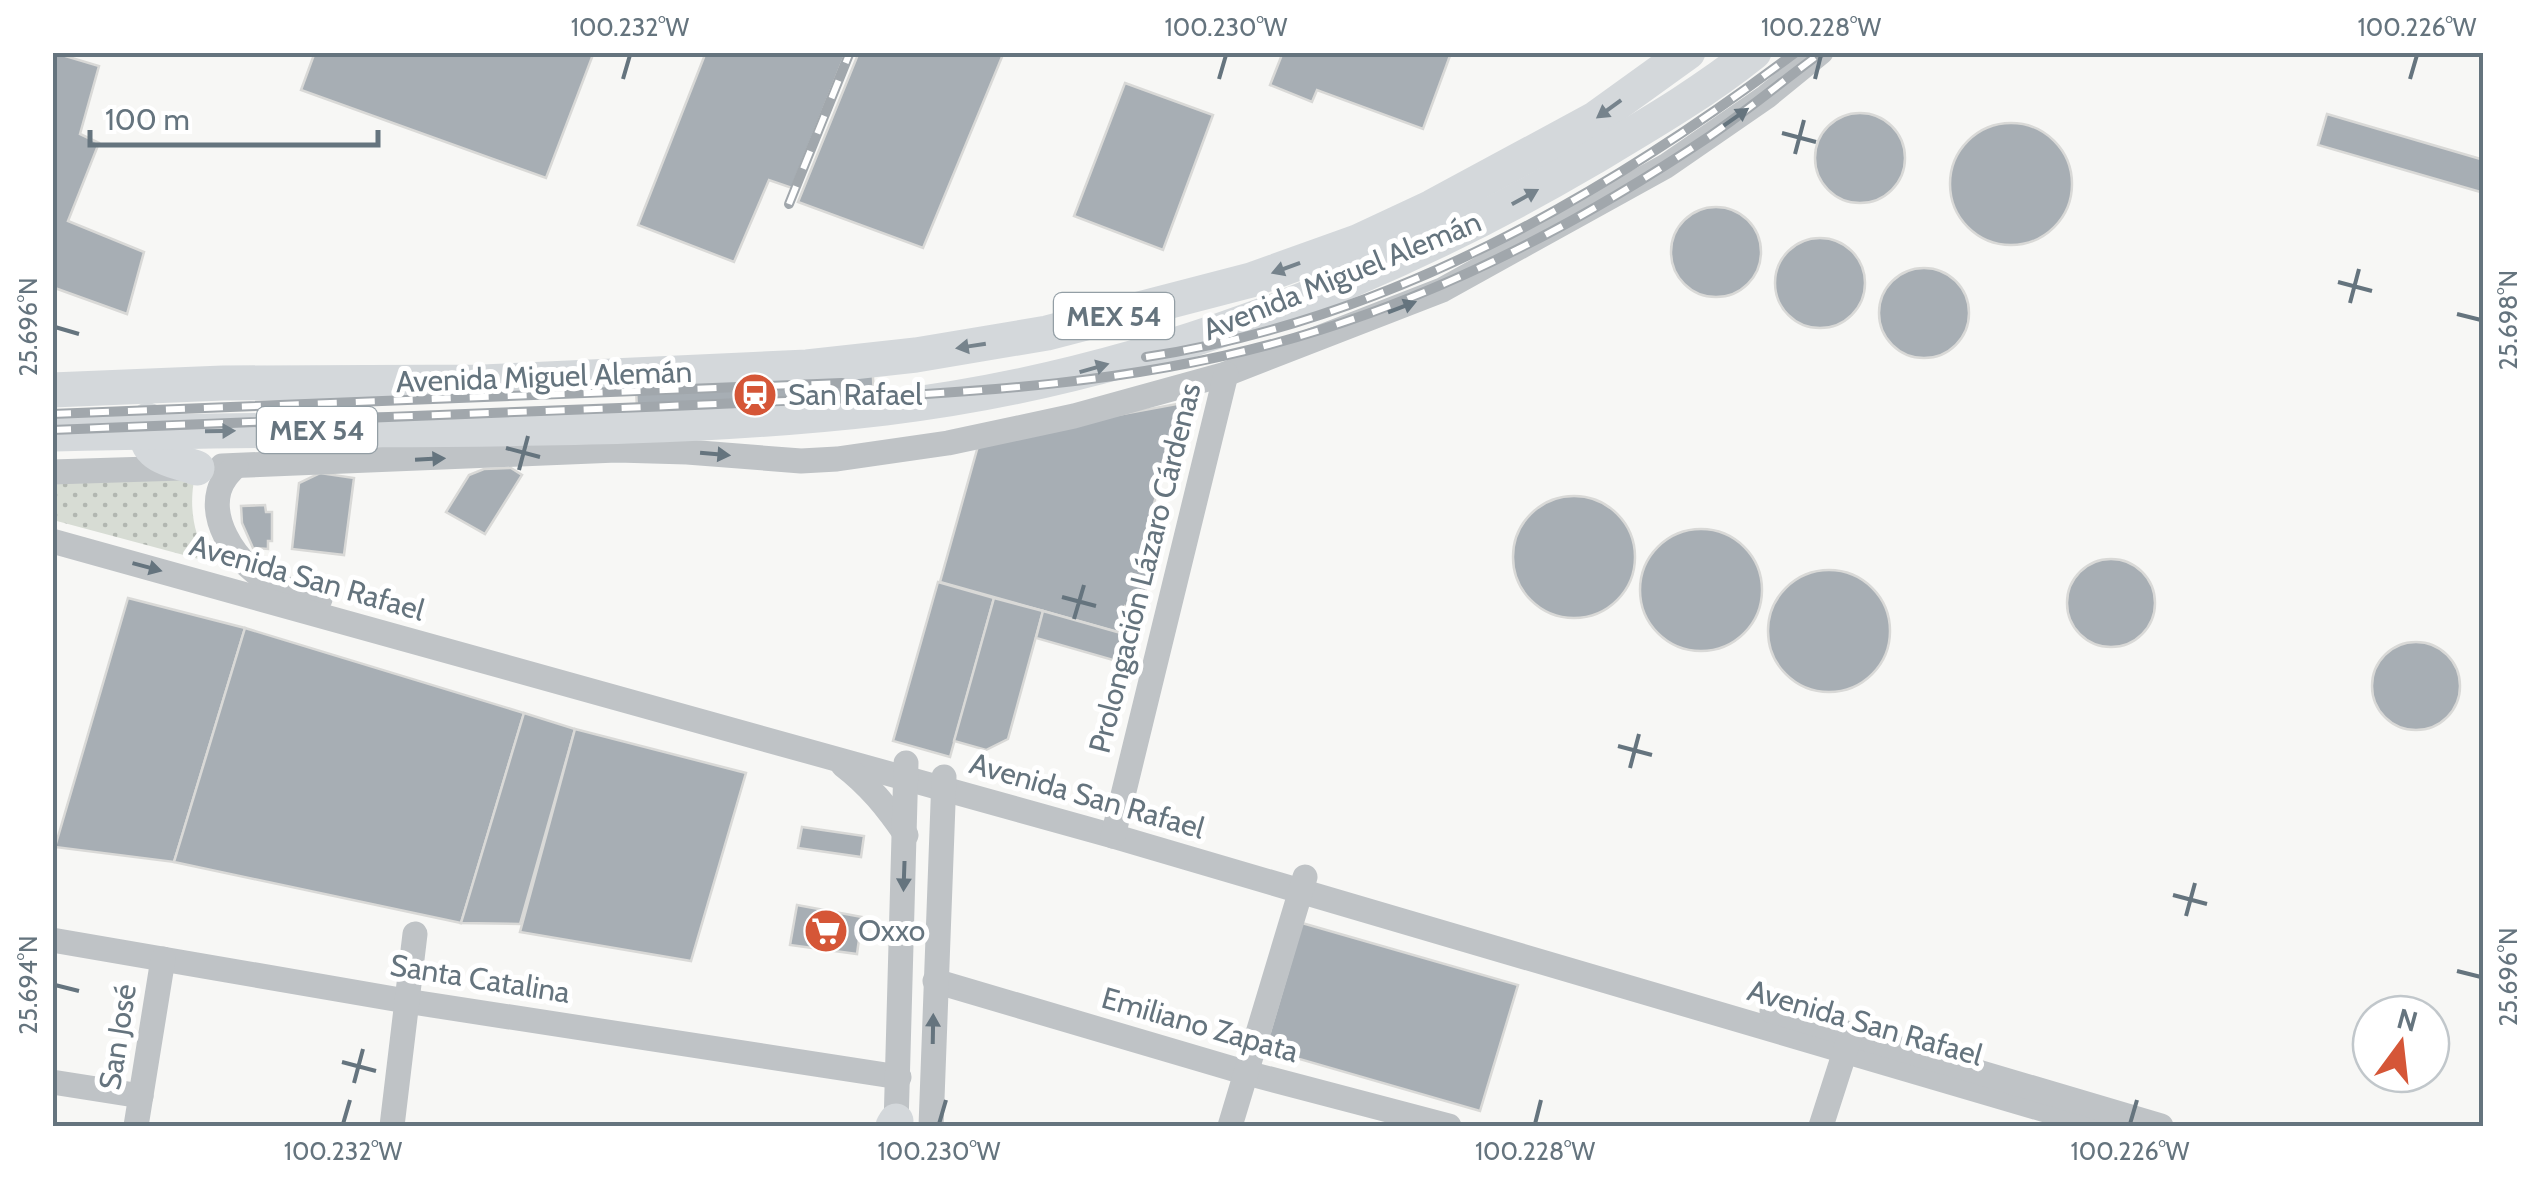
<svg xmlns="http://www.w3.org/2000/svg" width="2536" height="1179" font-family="Cabin,sans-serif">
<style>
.grass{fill:url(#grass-dots)}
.building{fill:#a7aeb4;stroke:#d9d9d7;stroke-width:2.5}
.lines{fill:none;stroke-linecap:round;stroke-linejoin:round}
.minor{stroke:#bfc3c6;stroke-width:25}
.highway{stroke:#d4d8db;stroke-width:35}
.rail-casing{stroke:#a1a7ac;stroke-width:10}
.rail{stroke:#fff;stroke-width:6;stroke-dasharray:19;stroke-linecap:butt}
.oneway{fill:#76838c}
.oneway2{fill:#65747e}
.ticks{fill:none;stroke:#65747e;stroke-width:4}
.labels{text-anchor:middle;stroke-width:10;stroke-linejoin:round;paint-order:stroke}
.shield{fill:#fff;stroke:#939ea5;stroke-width:2.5}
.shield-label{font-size:28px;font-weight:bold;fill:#65747e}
.street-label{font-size:30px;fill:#65747e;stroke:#fff}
.poi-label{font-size:30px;fill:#65747e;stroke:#fff;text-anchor:start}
.neatline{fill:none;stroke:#65747e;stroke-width:4}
.ticks-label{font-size:25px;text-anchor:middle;fill:#65747e}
</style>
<defs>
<pattern id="grass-dots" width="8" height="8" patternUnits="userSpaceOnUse" patternTransform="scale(2.5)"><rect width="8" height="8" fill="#d7dcd4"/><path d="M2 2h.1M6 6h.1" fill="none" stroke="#b2b7b1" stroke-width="1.8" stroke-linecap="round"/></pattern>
</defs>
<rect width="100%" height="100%" fill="#f7f7f5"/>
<path class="grass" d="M 195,477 C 189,500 192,536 208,555 C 211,560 217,562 221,565 L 53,520 L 52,482 Z"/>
<g class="building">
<path d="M 52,52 L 99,66 L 80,134 L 99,143 L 68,221 L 144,252 L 127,314 L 52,287 Z"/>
<path d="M 315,52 L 594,52 L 546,178 L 301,90 Z"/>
<path d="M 706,52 L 846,52 L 792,188 L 769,180 L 734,262 L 638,225 Z"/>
<path d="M 859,52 L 1004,52 L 923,248 L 798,202 Z"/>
<path d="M 1283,52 L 1450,52 L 1451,53 L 1423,129 L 1317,90 L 1312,102 L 1270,85 Z"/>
<path d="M 1125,83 L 1213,115 L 1163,250 L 1074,216 Z"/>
<circle cx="1860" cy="158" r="45"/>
<path d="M 2327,114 L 2484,160 L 2484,193 L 2318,145 Z"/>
<circle cx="2011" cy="184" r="61"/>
<circle cx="1716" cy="252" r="45"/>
<circle cx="1820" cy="283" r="45"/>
<circle cx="1924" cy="313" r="45"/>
<path d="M 872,357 L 875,420 L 638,430 L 635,367 Z"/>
<path d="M 1182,403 L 1138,561 L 1153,565 L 1140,610 L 1125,606 L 1118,632 L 940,582 L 978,446 L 1112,416 Z"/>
<path d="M 511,468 L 522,475 L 485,534 L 446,512 L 469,475 L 484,469 Z"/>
<path d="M 320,473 L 354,478 L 344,555 L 292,549 L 299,483 Z"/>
<circle cx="1574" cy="557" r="61"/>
<path d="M 265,505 L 266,512 L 272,512 L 272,541 L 268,541 L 268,549 L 253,548 L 242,523 L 241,506 Z"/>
<circle cx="1701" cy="590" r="61"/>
<circle cx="2111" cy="603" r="44"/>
<circle cx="1829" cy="631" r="61"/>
<path d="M 938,582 L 994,598 L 950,757 L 893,741 Z"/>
<path d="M 128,598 L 245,628 L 174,862 L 55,847 Z"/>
<path d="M 994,598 L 1043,611 L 1008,739 L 986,750 L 954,741 Z"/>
<path d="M 1043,611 L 1135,637 L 1127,664 L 1036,638 Z"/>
<path d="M 245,628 L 524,713 L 461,923 L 174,862 Z"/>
<circle cx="2416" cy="686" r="44"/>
<path d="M 524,713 L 575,729 L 520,924 L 461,923 Z"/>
<path d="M 575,729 L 746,773 L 691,961 L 520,932 Z"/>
<path d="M 802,827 L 864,836 L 861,857 L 798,848 Z"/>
<path d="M 797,905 L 862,917 L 857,954 L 790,945 Z"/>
<path d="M 1302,923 L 1518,985 L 1480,1111 L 1265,1049 Z"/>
</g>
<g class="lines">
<g class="minor">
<path d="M 222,466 L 617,450 L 687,452 L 801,461 L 837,459 L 948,443 L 1074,416 L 1226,374 L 1442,290 L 1666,166 L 1766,97 L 1821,52"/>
<path d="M 236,466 C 229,473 222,480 219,491 C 211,521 233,555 255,572 C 272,586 299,593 320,599"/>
<path d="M 52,472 L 182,468"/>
<path d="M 52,541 L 1113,836 L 2100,1126"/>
<path d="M 843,765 C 869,785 887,807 906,835"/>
<path d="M 1113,836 L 1226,374"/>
<path d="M 52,940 L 406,1001 L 899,1077"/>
<path d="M 935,981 L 1247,1073 L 1449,1126"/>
<path d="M 1772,1011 L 2161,1126"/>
<path d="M 52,1082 L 141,1096"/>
<path d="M 136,1126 L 163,959"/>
<path d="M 392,1126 L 415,934"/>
<path d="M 896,1126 L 906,763"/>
<path d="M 931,1126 L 944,777"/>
<path d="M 1230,1126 L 1305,877"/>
<path d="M 1821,1126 L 1850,1036"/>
</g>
<g class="highway">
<path d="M 52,390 L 223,383 L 483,382 L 807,367 L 916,355 L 1047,333 L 1251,280 L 1357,242 L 1432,207 L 1595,119 L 1688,52"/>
<path d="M 148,420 C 139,457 168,458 197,468"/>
<path d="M 52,434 C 151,432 249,430 348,430 C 527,429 706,429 885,408 C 1131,379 1376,285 1589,160 C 1646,126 1703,93 1754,52"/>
<path d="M 893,1126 L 896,1121"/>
</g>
<defs>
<g id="rail">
<path d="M 789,204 L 850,52"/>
<path d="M 1146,357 C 1388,320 1603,197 1796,52"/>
<path d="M 52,414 L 842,383"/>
<path d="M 52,430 C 282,420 511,413 740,403 C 936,394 1132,390 1320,330 C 1460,286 1588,218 1710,136 C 1748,110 1784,80 1822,52"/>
</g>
</defs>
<use href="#rail" class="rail-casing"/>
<use href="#rail" class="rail"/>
</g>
<defs><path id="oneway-solid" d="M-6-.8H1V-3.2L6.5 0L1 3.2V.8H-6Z" transform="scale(2.5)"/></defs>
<g class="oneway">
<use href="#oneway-solid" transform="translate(1609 109) rotate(144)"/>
<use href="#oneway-solid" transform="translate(1525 197) rotate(-29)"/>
<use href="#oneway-solid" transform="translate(1286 268) rotate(160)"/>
<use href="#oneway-solid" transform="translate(971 346) rotate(171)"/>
<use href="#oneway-solid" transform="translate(1094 368) rotate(-16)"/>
<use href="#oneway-solid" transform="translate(220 431) rotate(-1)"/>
</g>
<g class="oneway2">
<use href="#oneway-solid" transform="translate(1736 117) rotate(-35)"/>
<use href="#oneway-solid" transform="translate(1402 307) rotate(-21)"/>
<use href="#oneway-solid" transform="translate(715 454) rotate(5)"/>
<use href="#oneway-solid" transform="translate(430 459) rotate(-3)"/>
<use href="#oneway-solid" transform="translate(147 567) rotate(15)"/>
<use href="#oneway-solid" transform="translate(904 876) rotate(92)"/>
<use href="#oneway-solid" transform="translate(933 1029) rotate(-89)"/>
</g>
<path class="ticks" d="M 623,79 L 630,55M 1219,79 L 1226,55M 1815,79 L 1821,55M 2410,79 L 2417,55M 1782,133 L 1816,142M 1795,154 L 1804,120M 2338,282 L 2372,291M 2350,303 L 2359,269M 2457,314 L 2481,320M 55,327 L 79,334M 506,448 L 540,457M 519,470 L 528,436M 1062,597 L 1096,606M 1074,619 L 1084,585M 1618,746 L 1652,755M 1630,768 L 1639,734M 2173,895 L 2207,904M 2186,916 L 2195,883M 2457,971 L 2481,977M 55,985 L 79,991M 342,1062 L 376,1071M 354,1083 L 363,1049M 343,1124 L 350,1100M 939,1124 L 946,1100M 1535,1124 L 1541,1100M 2130,1124 L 2137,1100"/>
<defs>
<symbol id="station-disc" viewBox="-11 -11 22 22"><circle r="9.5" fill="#d55637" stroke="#fff"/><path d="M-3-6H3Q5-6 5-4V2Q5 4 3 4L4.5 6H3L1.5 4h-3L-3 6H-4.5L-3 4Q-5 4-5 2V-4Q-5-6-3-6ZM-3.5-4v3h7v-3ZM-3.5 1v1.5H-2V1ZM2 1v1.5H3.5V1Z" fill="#fff"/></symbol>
<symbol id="supermarket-disc" viewBox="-11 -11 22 22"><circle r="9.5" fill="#d55637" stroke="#fff"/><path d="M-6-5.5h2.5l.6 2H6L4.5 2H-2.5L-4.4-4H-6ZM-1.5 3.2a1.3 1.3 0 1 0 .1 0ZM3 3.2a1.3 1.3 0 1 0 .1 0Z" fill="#fff"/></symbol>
</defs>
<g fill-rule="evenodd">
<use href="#station-disc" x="730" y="370" width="50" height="50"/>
<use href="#supermarket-disc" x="801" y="906" width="50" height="50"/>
</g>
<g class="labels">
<g class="shield">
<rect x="1054" y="293" width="120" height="46" rx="8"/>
<rect x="257" y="407" width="120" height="46" rx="8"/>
</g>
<g class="shield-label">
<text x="1114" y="326">MEX 54</text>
<text x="317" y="440">MEX 54</text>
</g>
<g class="street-label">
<text transform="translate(1342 276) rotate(-22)" y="10">Avenida Miguel Alemán</text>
<text transform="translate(544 377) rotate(-2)" y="10">Avenida Miguel Alemán</text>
<text transform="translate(1145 568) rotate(-76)" y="10">Prolongación Lázaro Cárdenas</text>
<text transform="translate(307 578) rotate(16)" y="10">Avenida San Rafael</text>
<text transform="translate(1087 796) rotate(16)" y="10">Avenida San Rafael</text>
<text transform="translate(480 979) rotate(9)" y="10">Santa Catalina</text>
<text transform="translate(1865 1023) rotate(16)" y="10">Avenida San Rafael</text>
<text transform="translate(1200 1025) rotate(16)" y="10">Emiliano Zapata</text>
<text transform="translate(118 1037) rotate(-81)" y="10">San José</text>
</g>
<g class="poi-label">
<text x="788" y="405">San Rafael</text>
<text x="858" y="941">Oxxo</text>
</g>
</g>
<rect width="2536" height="1179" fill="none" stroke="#ffffff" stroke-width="110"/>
<g transform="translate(2401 1044) rotate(15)"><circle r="48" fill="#ffffff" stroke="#c1c7cb" stroke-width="2.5"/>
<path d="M0-8L18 38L0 25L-18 38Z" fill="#d55637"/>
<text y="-15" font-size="28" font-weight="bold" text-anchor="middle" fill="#65747e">N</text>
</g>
<path d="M90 130v15h288v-15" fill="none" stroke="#65747e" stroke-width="5"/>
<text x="105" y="130" font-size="30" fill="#65747e" stroke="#ffffff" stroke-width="8" paint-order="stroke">100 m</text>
<rect x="55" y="55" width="2426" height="1069" class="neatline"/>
<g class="ticks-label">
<text x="630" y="36">100.232°W</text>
<text x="1226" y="36">100.230°W</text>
<text x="1821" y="36">100.228°W</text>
<text x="2417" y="36">100.226°W</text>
<text transform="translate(2508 320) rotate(-90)" y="9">25.698°N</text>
<text transform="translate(28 327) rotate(-90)" y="9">25.696°N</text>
<text transform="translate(2508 977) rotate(-90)" y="9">25.696°N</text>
<text transform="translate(28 985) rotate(-90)" y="9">25.694°N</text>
<text x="343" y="1160">100.232°W</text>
<text x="939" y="1160">100.230°W</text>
<text x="1535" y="1160">100.228°W</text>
<text x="2130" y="1160">100.226°W</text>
</g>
</svg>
